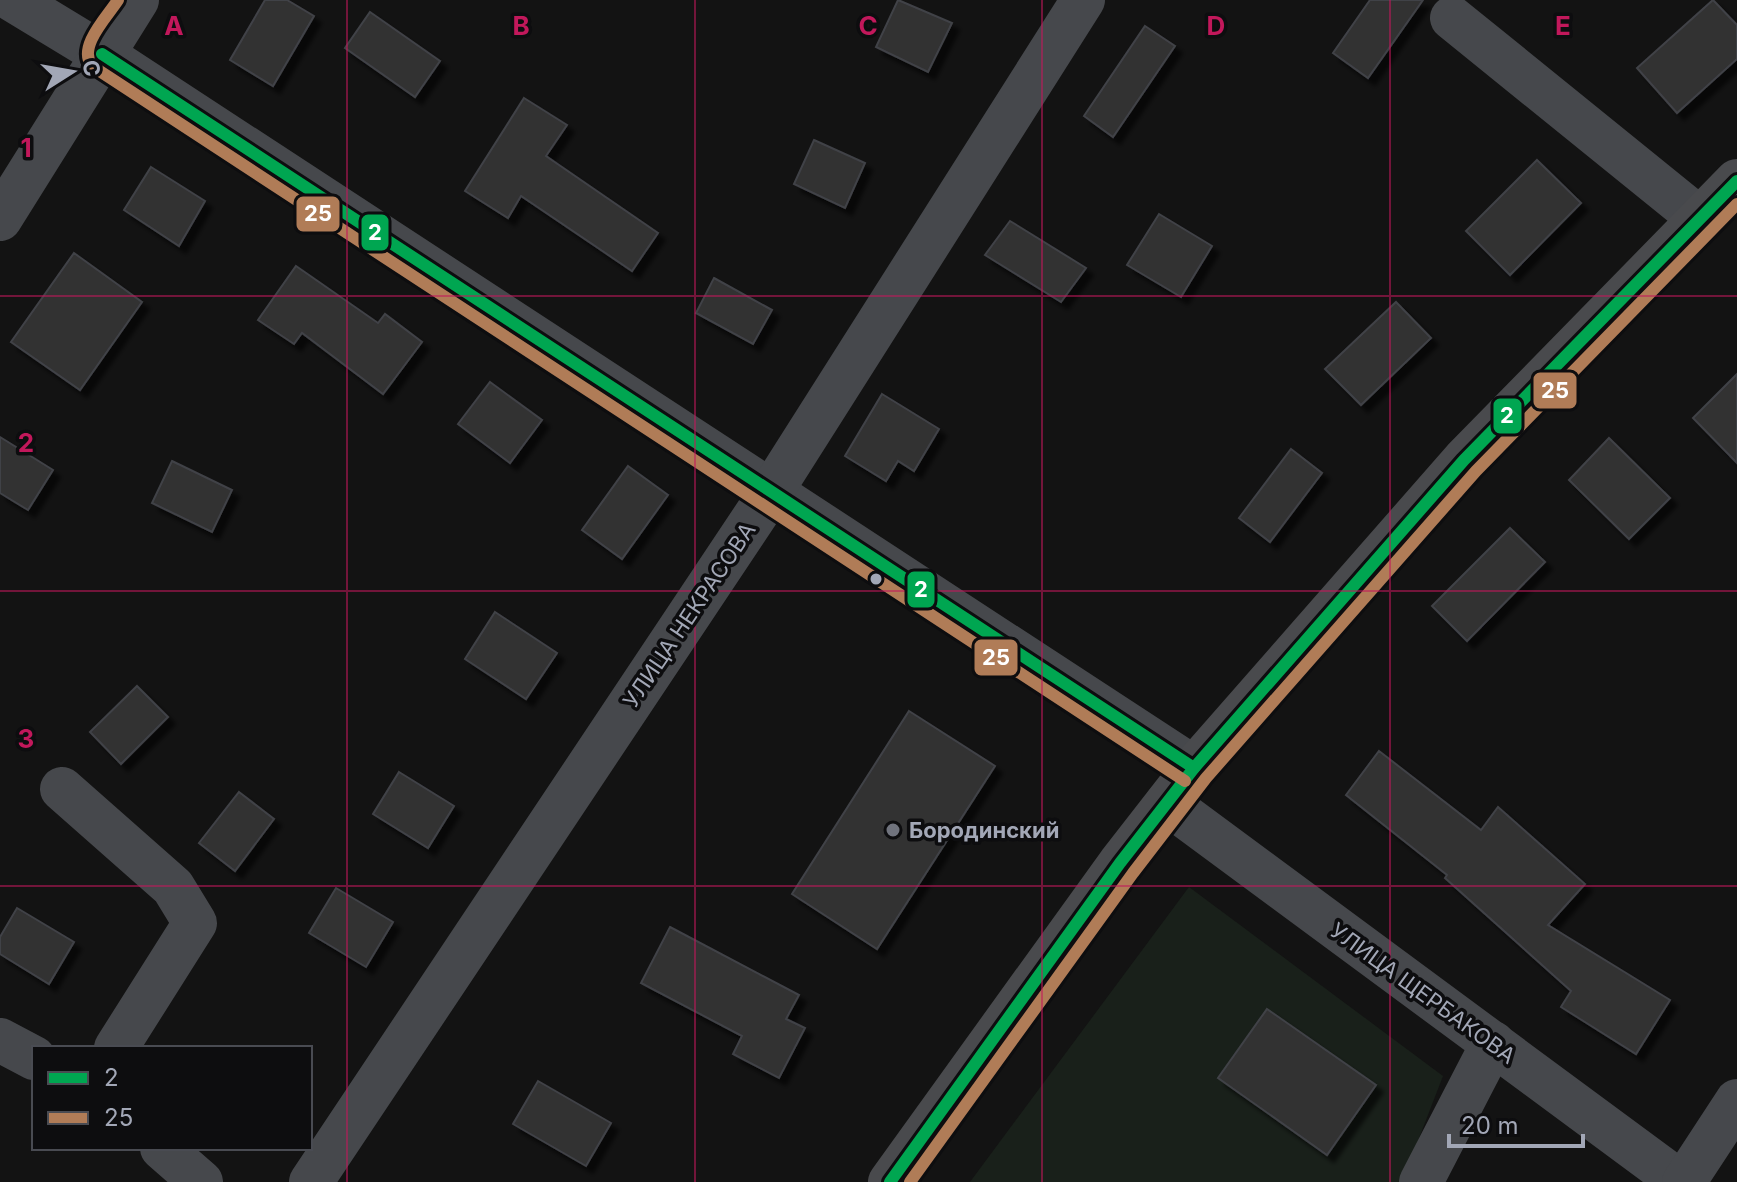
<svg xmlns="http://www.w3.org/2000/svg" width="1737" height="1182" font-family="Inter,sans-serif">
<style>
.green{fill:#19201a}
.building{fill:#313133;stroke:#414247;stroke-width:2;filter:url(#shadow)}
.lines{fill:none;stroke-linecap:round;stroke-linejoin:round}
.minor{stroke:#46484c;stroke-width:44}
.major{stroke:#494a4d;stroke-width:44}
.bus-1-casing{stroke:#0d0d0f;stroke-width:18}
.bus-2-casing{stroke:#0d0d0f;stroke-width:18}
.bus-1{stroke:#00a651;stroke-width:12}
.bus-2{stroke:#b07c57;stroke-width:12}
.grid{fill:none;stroke:#c2185b;stroke-width:2;stroke-opacity:0.55}
.bus-dot{fill:#a2a7b6;stroke:#0d0d0f;stroke-width:3}
.poi-dot{fill:#70737d;stroke:#0d0d0f;stroke-width:3}
.labels{text-anchor:middle;stroke-width:7;stroke-linejoin:round;paint-order:stroke}
.street-label{font-size:22px;fill:#a2a7b6;stroke:#0d0d0f}
.poi-label{font-size:22px;font-weight:bold;fill:#a2a7b6;stroke:#0d0d0f;text-anchor:start}
.grid-label{font-size:26px;text-anchor:middle;font-weight:bold;fill:#c2185b;stroke:#0d0d0f;stroke-width:7;stroke-linejoin:round;paint-order:stroke}
.line-badge{stroke:#0d0d0f;stroke-width:3}
.badge-label{font-size:22px;text-anchor:middle;font-weight:bold;fill:#fff}
</style>
<defs>
<filter id="shadow"><feDropShadow dx="7" dy="7" stdDeviation="2" flood-color="#0009"/></filter>
</defs>
<rect width="100%" height="100%" fill="#131313"/>
<path class="green" d="M 1189,887 L 1443,1076 L 1402,1182 L 970,1182 Z"/>
<g class="building">
<path d="M 265,0 L 287,0 L 314,16 L 273,86 L 230,60 Z"/>
<path d="M 898,0 L 952,23 L 928,72 L 876,47 Z"/>
<path d="M 1370,0 L 1423,0 L 1368,78 L 1333,53 Z"/>
<path d="M 1713,0 L 1737,25 L 1737,59 L 1677,113 L 1637,68 Z"/>
<path d="M 370,12 L 440,61 L 415,97 L 345,48 Z"/>
<path d="M 1145,26 L 1175,46 L 1113,137 L 1084,116 Z"/>
<path d="M 524,98 L 567,125 L 546,156 L 658,233 L 632,271 L 521,196 L 508,218 L 465,191 Z"/>
<path d="M 814,140 L 865,163 L 845,208 L 794,184 Z"/>
<path d="M 1537,160 L 1581,203 L 1510,275 L 1466,231 Z"/>
<path d="M 151,167 L 205,201 L 179,246 L 124,210 Z"/>
<path d="M 1159,214 L 1212,246 L 1181,297 L 1127,265 Z"/>
<path d="M 1010,221 L 1086,268 L 1061,302 L 985,255 Z"/>
<path d="M 74,253 L 142,302 L 80,390 L 11,342 Z"/>
<path d="M 296,266 L 378,323 L 385,314 L 422,342 L 383,394 L 302,333 L 294,344 L 258,320 Z"/>
<path d="M 714,278 L 772,310 L 753,344 L 696,313 Z"/>
<path d="M 1396,302 L 1431,338 L 1361,405 L 1325,369 Z"/>
<path d="M 1737,374 L 1737,463 L 1693,418 Z"/>
<path d="M 490,382 L 542,420 L 510,463 L 458,424 Z"/>
<path d="M 882,394 L 939,429 L 914,471 L 898,461 L 886,481 L 845,456 Z"/>
<path d="M 0,437 L 53,470 L 28,510 L 0,493 Z"/>
<path d="M 1609,438 L 1670,498 L 1629,539 L 1569,480 Z"/>
<path d="M 1291,449 L 1322,473 L 1270,542 L 1239,518 Z"/>
<path d="M 172,461 L 232,490 L 212,532 L 152,503 Z"/>
<path d="M 628,466 L 668,495 L 622,559 L 582,530 Z"/>
<path d="M 1510,528 L 1545,562 L 1467,641 L 1432,606 Z"/>
<path d="M 495,612 L 557,653 L 526,699 L 465,659 Z"/>
<path d="M 137,686 L 168,717 L 121,764 L 90,732 Z"/>
<path d="M 909,711 L 995,766 L 877,949 L 792,894 Z"/>
<path d="M 1379,751 L 1481,830 L 1498,807 L 1585,884 L 1548,925 L 1670,1000 L 1636,1054 L 1561,1007 L 1571,991 L 1445,878 L 1447,875 L 1346,795 Z"/>
<path d="M 399,772 L 454,806 L 428,848 L 373,814 Z"/>
<path d="M 239,792 L 274,819 L 235,871 L 199,843 Z"/>
<path d="M 336,888 L 393,922 L 366,967 L 309,933 Z"/>
<path d="M 17,908 L 74,942 L 49,984 L 0,954 L 0,937 Z"/>
<path d="M 670,927 L 799,995 L 786,1019 L 805,1028 L 779,1078 L 733,1054 L 742,1036 L 641,983 Z"/>
<path d="M 1267,1009 L 1376,1085 L 1327,1155 L 1218,1078 Z"/>
<path d="M 538,1081 L 611,1123 L 586,1166 L 513,1124 Z"/>
</g>
<g class="lines">
<g class="minor">
<path d="M 13,0 L 102,54 L 1194,768"/>
<path d="M 1452,18 L 1699,218"/>
<path d="M 0,219 L 137,0"/>
<path d="M 62,789 L 173,887 L 195,923 L 116,1048"/>
<path d="M 1167,803 L 1680,1182"/>
<path d="M 0,1040 L 34,1058"/>
<path d="M 162,1148 L 201,1182"/>
<path d="M 311,1182 L 771,492 L 1083,0"/>
<path d="M 1421,1182 L 1493,1043"/>
<path d="M 1684,1182 L 1737,1101"/>
</g>
<path class="major" d="M 890,1182 L 1120,863 L 1194,768 L 1464,460 L 1737,181"/>
<defs>
<g id="bus-1">
<path d="M 102,54 L 1194,768"/>
<path d="M 890,1182 L 1120,863 L 1194,768 L 1464,460 L 1737,181"/>
</g>
<g id="bus-2">
<path d="M 118,0 C 107,17 77,47 92,66 L 1185,781"/>
<path d="M 910,1182 L 1133,873 L 1206,778 L 1476,471 L 1737,204"/>
</g>
</defs>
<use href="#bus-1" class="bus-1-casing"/>
<use href="#bus-2" class="bus-2-casing"/>
<use href="#bus-1" class="bus-1"/>
<use href="#bus-2" class="bus-2"/>
</g>
<path class="grid" d="M 347,0 L 347,1182M 695,0 L 695,1182M 1042,0 L 1042,1182M 1390,0 L 1390,1182M 0,296 L 1737,296M 0,591 L 1737,591M 0,886 L 1737,886"/>
<circle class="bus-dot" cx="876" cy="579" r="7"/>
<circle class="poi-dot" cx="893" cy="830" r="8"/>
<g class="labels">
<g class="street-label">
<text transform="translate(689 615) rotate(-56)" y="8">УЛИЦА НЕКРАСОВА</text>
<text transform="translate(1423 993) rotate(36)" y="8">УЛИЦА ЩЕРБАКОВА</text>
</g>
<g class="poi-label">
<text x="909" y="838">Бородинский</text>
</g>
</g>
<g class="grid-label">
<text x="174" y="35">A</text>
<text x="521" y="35">B</text>
<text x="868" y="35">C</text>
<text x="1216" y="35">D</text>
<text x="1563" y="35">E</text>
<text x="26" y="157">1</text>
<text x="26" y="452">2</text>
<text x="26" y="748">3</text>
</g>
<g class="line-badge">
<rect x="295" y="195" width="46" height="38" rx="8" fill="#b07c57"/>
<rect x="360" y="213" width="30" height="39" rx="8" fill="#00a651"/>
<rect x="1532" y="371" width="46" height="39" rx="8" fill="#b07c57"/>
<rect x="1492" y="397" width="31" height="38" rx="8" fill="#00a651"/>
<rect x="906" y="570" width="30" height="39" rx="8" fill="#00a651"/>
<rect x="973" y="638" width="46" height="39" rx="8" fill="#b07c57"/>
</g>
<g class="badge-label">
<text x="318" y="221">25</text>
<text x="375" y="240">2</text>
<text x="1555" y="398">25</text>
<text x="1507" y="423">2</text>
<text x="921" y="597">2</text>
<text x="996" y="665">25</text>
</g>
<rect x="32" y="1046" width="280" height="104" fill="#0d0d0f" stroke="#494b52" stroke-width="2"/>
<rect x="48" y="1072" width="40" height="12" fill="#00a651" stroke="#494b52" stroke-width="2"/>
<text x="104" y="1086" font-size="24" fill="#a2a7b6">2</text>
<rect x="48" y="1112" width="40" height="12" fill="#b07c57" stroke="#494b52" stroke-width="2"/>
<text x="104" y="1126" font-size="24" fill="#a2a7b6">25</text>
<g transform="translate(72 72) rotate(79)" stroke="#0d0d0f" stroke-width="6" paint-order="stroke">
<path d="M0-6L14 30L0 20L-14 30Z" fill="#a2a7b6"/>
<text y="-12" font-size="22" font-weight="bold" text-anchor="middle" fill="#a2a7b6">С</text>
</g>
<path d="M1449 1134v12h134v-12" fill="none" stroke="#a2a7b6" stroke-width="4"/>
<text x="1461" y="1134" font-size="24" fill="#a2a7b6" stroke="#0d0d0f" stroke-width="6" paint-order="stroke">20 m</text>
</svg>
